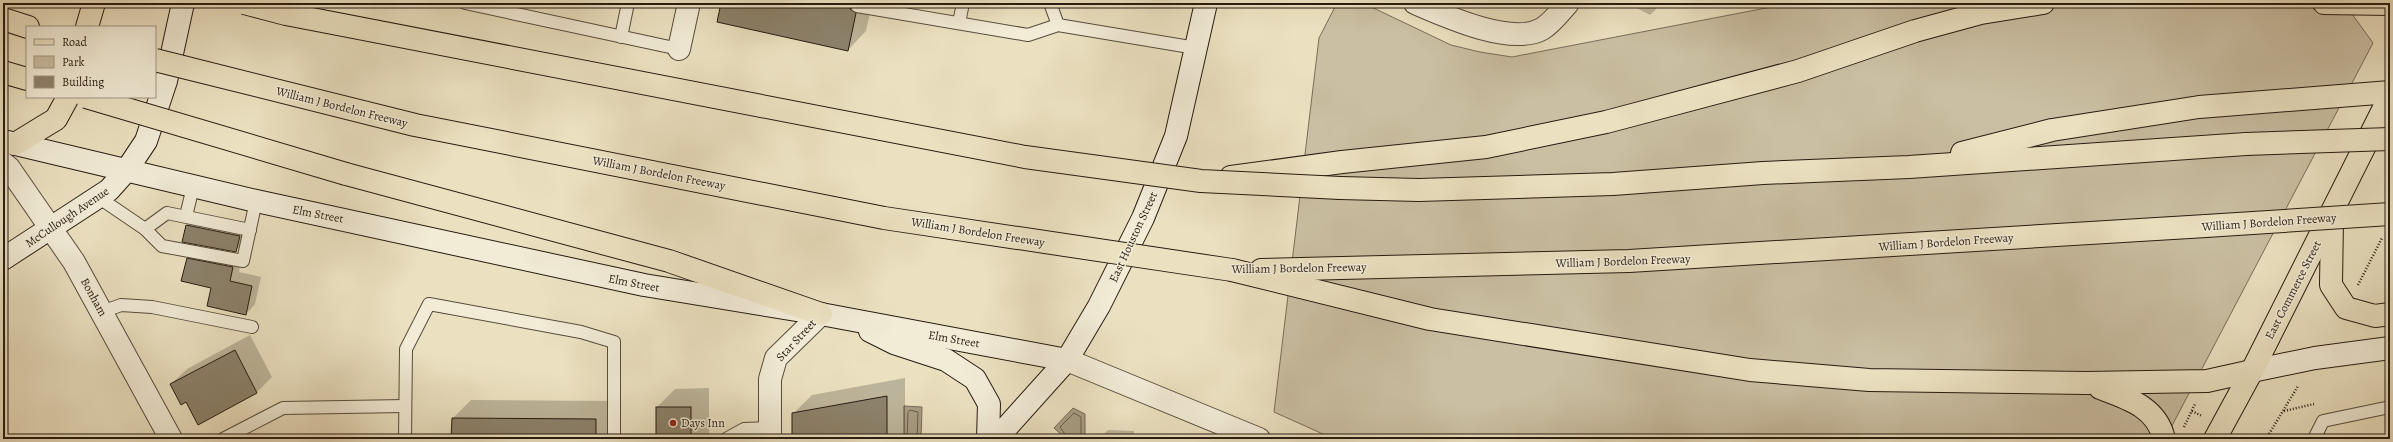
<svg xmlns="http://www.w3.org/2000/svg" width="2393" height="442" font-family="Alegreya,serif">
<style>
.green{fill:#cabfa3;stroke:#786d5a}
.water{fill:#a89e85;stroke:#746a56}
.shadow{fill:#0003}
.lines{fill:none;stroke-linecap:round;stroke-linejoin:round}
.shore{stroke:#675c4a;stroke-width:1}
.building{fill:#8c826c;stroke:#261b10}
.service-casing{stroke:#574c3c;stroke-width:14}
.minor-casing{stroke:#574c3c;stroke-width:24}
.tertiary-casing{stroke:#574c3c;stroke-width:24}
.secondary-casing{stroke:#261b10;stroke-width:24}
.primary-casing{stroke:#261b10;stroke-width:24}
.motorway-casing{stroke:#261b10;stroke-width:24}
.path{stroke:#261b10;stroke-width:2.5;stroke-dasharray:1 2;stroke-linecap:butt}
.service{stroke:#f2ecd7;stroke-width:12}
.minor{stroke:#f2ecd7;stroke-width:22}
.tertiary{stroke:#f2ecd7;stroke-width:22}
.secondary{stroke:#f2ecd7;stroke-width:22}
.primary{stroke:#ebe1c1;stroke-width:22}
.motorway{stroke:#ebe1c1;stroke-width:22}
.motorway-bridge-casing{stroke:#261b10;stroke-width:24;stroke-linecap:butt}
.motorway-bridge{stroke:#ebe1c1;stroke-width:22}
.poi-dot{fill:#8f2418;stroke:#f2ecd7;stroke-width:1.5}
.labels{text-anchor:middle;stroke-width:3;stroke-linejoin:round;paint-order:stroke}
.street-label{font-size:12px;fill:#261b10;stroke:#f2ecd7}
.poi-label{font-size:12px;fill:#261b10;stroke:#f2ecd7;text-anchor:start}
</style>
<rect width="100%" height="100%" fill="#ebe1c1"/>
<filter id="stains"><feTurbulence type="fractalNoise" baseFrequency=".005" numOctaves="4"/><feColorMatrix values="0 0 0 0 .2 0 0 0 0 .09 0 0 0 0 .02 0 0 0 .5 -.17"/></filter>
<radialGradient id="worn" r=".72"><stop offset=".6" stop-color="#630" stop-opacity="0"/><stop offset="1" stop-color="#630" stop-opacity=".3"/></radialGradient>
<path class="green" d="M 1337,3 L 1363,3 L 1451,45 L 1480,52 L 1512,57 L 1792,3 L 2344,3 L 2373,43 L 2165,439 L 1334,439 L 1274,412 L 1319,38 Z"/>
<g class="water">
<path d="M 904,406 L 922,407 L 921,439 L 904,439 Z"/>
<path d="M 1073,408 L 1085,414 L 1085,439 L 1066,439 L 1054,428 Z"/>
</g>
<g class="shadow">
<path d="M 722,3 L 872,3 L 866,31 L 848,50 Z"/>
<path d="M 1515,3 L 1529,3 L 1524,7 Z"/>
<path d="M 1627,3 L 1662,3 L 1650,15 Z"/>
<path d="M 193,219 L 245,230 L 241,245 L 236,251 L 184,241 L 187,225 Z"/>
<path d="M 197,249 L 242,257 L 239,272 L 261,277 L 255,304 L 246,314 L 212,287 L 188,259 Z"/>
<path d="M 250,335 L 272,377 L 257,392 L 187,401 L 171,384 L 187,369 Z"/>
<path d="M 905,378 L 905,439 L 793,439 L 793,414 L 812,395 Z"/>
<path d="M 709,388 L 709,439 L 657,439 L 657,407 L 675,389 Z"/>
<path d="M 471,400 L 614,401 L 617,439 L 452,439 L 453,418 Z"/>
<path d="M 1108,430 L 1134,431 L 1134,439 L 1099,439 Z"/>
</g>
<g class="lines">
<g class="shore">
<path d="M 907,439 L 908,412 L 910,410 L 918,412 L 917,439"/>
<path d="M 1068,439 L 1060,427 L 1074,413 L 1081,417 L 1081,439"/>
</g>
</g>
<g class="building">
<path d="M 721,3 L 850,3 L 850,9 L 856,13 L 848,51 L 717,22 Z"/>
<path d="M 186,225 L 240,236 L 236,252 L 182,242 Z"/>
<path d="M 187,258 L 233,267 L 230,281 L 252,286 L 246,315 L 207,306 L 211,288 L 181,281 Z"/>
<path d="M 235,350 L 257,393 L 198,425 L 186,402 L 181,405 L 170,384 Z"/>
<path d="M 887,396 L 887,439 L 792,439 L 792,413 Z"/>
<rect x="656" y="407" width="35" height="32"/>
<path d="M 452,418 L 596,419 L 596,439 L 451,439 Z"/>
</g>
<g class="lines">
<defs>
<g id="service">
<path d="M 465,3 L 679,49"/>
<path d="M 1050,3 L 1058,25"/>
<path d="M 857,6 L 1028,35 L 1058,25 L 1196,48"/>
<path d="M 959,23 L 963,3"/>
<path d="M 621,37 L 628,3"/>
<path d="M 98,197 L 145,229 L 162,246 L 243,261 L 256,201"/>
<path d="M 186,216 L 193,187"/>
<path d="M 145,229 L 167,213 L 250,230"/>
<path d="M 102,312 L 121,305 L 152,307 L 252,327"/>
<path d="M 223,439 L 283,408 L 405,406"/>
<path d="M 405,439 L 406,349 L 429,304 L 581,332 L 614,342 L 614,439"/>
<path d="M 726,439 L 744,429 L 770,428"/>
<path d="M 2314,439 L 2323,421 L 2390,407"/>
</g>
<g id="minor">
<path d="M 1415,3 C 1445,16 1511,46 1542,29 C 1552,23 1560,12 1568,3"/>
<path d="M 679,49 L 689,3"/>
<path d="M 1067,360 L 1259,439"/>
<path d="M 770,439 L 770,379 L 776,358 L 821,314"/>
</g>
<path id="tertiary" d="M 3,163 L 9,168 L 74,262 L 171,439"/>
<g id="secondary">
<path d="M 3,141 L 256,201 L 644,285 L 821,314 L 1067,360"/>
<path d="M 3,259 L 109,190 L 126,171 L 146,141 L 166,81 L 183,3"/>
<path d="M 870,331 L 894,343 L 946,360 L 975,379 L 989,404 L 988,439"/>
<path d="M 2252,371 L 2315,358 L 2390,348"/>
<path d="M 996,439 L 1067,360 L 1099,306 L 1143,218 L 1176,136 L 1206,3"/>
</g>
<g id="primary">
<path d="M 2332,220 L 2331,285 L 2346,308 L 2375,316 L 2390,314"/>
<path d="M 2215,439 L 2252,371 L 2390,96"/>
</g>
<g id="motorway">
<path d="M 2324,3 L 2390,4"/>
<path d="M 3,19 L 28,27"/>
<path d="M 87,27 L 94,3"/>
<path d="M 3,72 L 27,79"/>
<path d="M 15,144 L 56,119 L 68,97"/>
<path d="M 1962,153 L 2052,130 L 2199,107 L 2390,92"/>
<path d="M 346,174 L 669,261 L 821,314"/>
<path d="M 1231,177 L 1342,162 L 1486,147 L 1606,122 L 1798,71 L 1915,31 L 1981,13 L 2043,3"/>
<path d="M 1340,188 L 1419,190 L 1613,184 L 1763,173 L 1909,167 L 2246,144"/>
<path d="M 1232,270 L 1430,319 L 1750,370 L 1869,380 L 2086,383 L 2207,381 L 2252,371"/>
<path d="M 1261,270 L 1629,261 L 2206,226"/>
<path d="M 2100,388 C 2127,398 2157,407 2164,439"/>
</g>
</defs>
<use href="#service" class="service-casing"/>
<use href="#minor" class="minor-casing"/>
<use href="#tertiary" class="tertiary-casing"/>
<use href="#secondary" class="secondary-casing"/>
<use href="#primary" class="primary-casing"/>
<use href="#motorway" class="motorway-casing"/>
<g class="path">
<path d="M 2358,285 L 2382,238"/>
<path d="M 2192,411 L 2202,416"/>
<path d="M 2284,411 L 2314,404"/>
<path d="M 2184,427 L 2195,404"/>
<path d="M 2242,435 L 2250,439"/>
<path d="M 2266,439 L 2298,386"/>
</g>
<use href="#service" class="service"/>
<use href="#minor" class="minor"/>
<use href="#tertiary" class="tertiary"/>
<use href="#secondary" class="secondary"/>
<use href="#primary" class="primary"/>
<use href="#motorway" class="motorway"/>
<defs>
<g id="motorway-bridge">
<path d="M 244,3 L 286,14 L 1025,157 L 1201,181 L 1340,188"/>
<path d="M 155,60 L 415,125 L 884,218 L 1232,270"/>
<path d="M 86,97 L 346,174"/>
<path d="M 2246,144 L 2390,139"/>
<path d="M 2206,226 L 2390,214"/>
</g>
</defs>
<use href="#motorway-bridge" class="motorway-bridge-casing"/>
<use href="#motorway-bridge" class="motorway-bridge"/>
</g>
<circle class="poi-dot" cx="673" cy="423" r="4"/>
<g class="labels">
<g class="street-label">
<text transform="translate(342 107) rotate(14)" y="4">William J Bordelon Freeway</text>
<text transform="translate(659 173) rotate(11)" y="4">William J Bordelon Freeway</text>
<text transform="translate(318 214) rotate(11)" y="4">Elm Street</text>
<text transform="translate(67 217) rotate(-34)" y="4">McCullough Avenue</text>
<text transform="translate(2269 222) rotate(-4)" y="4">William J Bordelon Freeway</text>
<text transform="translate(978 232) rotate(9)" y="4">William J Bordelon Freeway</text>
<text transform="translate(1133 237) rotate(-65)" y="4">East Houston Street</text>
<text transform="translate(1946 242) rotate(-4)" y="4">William J Bordelon Freeway</text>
<text transform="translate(1623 261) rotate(-2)" y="4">William J Bordelon Freeway</text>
<text transform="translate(1299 268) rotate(-1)" y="4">William J Bordelon Freeway</text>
<text transform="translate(634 283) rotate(11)" y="4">Elm Street</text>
<text transform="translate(2293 290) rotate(-63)" y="4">East Commerce Street</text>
<text transform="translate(94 297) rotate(61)" y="4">Bonham</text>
<text transform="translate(954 339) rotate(10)" y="4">Elm Street</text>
<text transform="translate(796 340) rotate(-47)" y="4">Star Street</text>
</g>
<g class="poi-label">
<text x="681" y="427">Days Inn</text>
</g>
</g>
<rect width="2393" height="442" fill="none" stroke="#ebe1c1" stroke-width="16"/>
<rect x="4" y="4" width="2385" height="434" fill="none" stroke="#261b10" stroke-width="2"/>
<rect x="8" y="8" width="2377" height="426" fill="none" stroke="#261b10"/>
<rect x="26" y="26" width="130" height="72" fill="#f2ecd7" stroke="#a09887"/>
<rect x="34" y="39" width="20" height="6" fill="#ebe1c1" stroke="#a09887"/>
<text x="62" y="46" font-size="12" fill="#261b10">Road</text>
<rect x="34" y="56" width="20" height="12" fill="#cabfa3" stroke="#a09887"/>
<text x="62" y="66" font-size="12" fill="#261b10">Park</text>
<rect x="34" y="76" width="20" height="12" fill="#8c826c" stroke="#a09887"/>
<text x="62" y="86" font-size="12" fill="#261b10">Building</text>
<rect width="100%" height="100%" filter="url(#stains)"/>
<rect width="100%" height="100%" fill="url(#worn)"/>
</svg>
